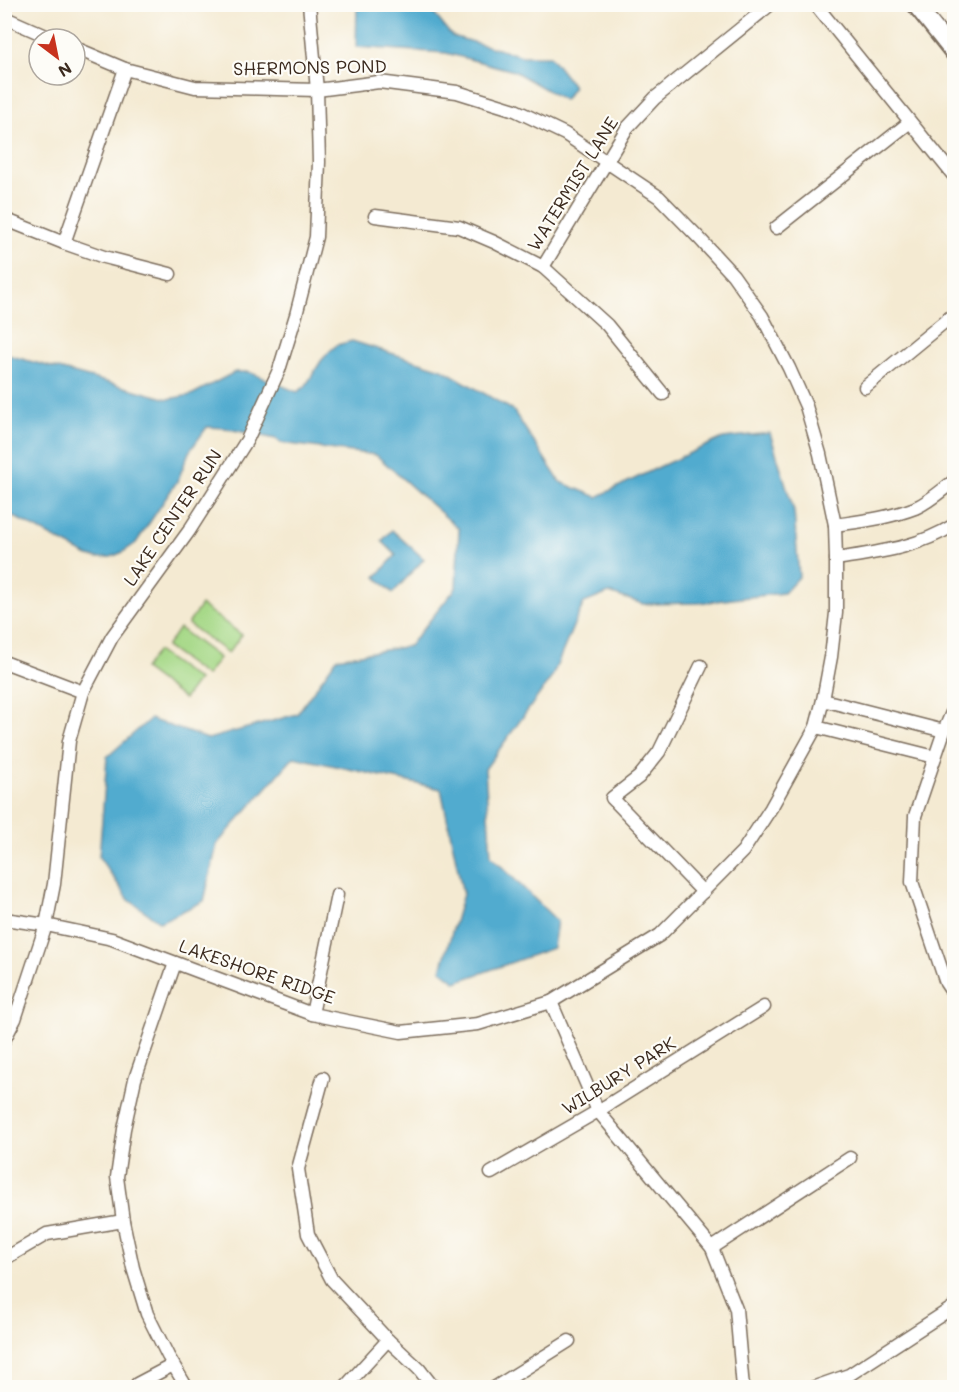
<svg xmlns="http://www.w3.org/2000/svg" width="959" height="1392" font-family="Mali,sans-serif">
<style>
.green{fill:#a7d989;stroke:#718254;stroke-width:1.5}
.water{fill:#51abcf;stroke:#466a76;stroke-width:1.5}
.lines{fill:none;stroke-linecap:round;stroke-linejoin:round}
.minor-casing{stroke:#7c6d5d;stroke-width:15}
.secondary-casing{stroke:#7c6d5d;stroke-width:20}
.minor{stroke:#fff;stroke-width:12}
.secondary{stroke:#fff;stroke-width:16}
.labels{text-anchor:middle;stroke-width:4.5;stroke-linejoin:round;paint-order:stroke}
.street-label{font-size:18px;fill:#3b2a1e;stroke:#fdfcf7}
</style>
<rect width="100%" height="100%" fill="#fdfcf7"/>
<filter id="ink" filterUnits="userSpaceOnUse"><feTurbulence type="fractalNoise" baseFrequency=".0167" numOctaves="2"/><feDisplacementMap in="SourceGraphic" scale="12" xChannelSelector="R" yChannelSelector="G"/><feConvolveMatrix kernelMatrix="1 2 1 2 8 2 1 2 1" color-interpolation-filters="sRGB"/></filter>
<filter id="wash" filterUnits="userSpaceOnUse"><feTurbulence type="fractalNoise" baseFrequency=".008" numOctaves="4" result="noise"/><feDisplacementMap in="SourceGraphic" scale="24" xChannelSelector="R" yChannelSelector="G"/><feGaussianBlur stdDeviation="1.35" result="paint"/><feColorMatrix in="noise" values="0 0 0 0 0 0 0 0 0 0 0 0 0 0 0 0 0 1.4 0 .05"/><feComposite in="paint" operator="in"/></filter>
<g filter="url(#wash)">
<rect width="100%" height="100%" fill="#f4ead2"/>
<g class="green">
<path d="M 201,605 L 242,635 L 228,653 L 188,624 Z"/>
<path d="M 179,628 L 219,658 L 206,676 L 166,647 Z"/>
<path d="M 157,651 L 198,680 L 184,699 L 144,669 Z"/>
</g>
<g class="water">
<path d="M 357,5 L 427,5 L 452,36 L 522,56 L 550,56 L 574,87 L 564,100 L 514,71 L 446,53 L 356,47 Z"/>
<path d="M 352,341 L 442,369 L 513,410 L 560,482 L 597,497 L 661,466 L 723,438 L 770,433 L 794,511 L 799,577 L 784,593 L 699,603 L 643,604 L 609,593 L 584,603 L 575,622 L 552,677 L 485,769 L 491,856 L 557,921 L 553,948 L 456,982 L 441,970 L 463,894 L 441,789 L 294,757 L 217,844 L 204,901 L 160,922 L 129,900 L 99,857 L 107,757 L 150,719 L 208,739 L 297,714 L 337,658 L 409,646 L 456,588 L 459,529 L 376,455 L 281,443 L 276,439 L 224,428 L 207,427 L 189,452 L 178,480 L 136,543 L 123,552 L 111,557 L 98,558 L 88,556 L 5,512 L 4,354 L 168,399 L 191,395 L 235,372 L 249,372 L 297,392 L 305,387 L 321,361 L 330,351 L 337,345 Z"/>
<path d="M 392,530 L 424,559 L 393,593 L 376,577 L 396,555 L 382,541 Z"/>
</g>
</g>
<g filter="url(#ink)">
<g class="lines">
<defs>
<g id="minor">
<path d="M 815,4 L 954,176"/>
<path d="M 4,20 L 10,20 L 53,39"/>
<path d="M 375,216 L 459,227 L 494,242 L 543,267 L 607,325 L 663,394"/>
<path d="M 4,219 L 64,243 L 104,257 L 170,274"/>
<path d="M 776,228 L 910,122"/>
<path d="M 64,243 L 125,69"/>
<path d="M 543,267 L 627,128 L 655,98 L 771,4"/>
<path d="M 865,387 L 954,314"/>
<path d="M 835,525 C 862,521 889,518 915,508 C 929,502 942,490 954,481"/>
<path d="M 836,559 C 879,552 917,548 954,525"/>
<path d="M 4,662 L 83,692"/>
<path d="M 701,666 L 659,752 L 639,777 L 612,798 L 703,892"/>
<path d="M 823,700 L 944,731"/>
<path d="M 954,708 L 944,731 L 915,816 L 912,882 L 946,983 L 954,995"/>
<path d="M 816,727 L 935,757"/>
<path d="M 4,919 L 46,925 L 112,939 L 312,1014 L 401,1032 L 478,1024 L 551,1002 L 660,935 L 743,851 L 771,808 L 816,727 L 823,700 L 831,657 L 836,613 L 836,559 L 835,525 L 820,454 L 806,406 L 789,368 L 762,316 L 733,275 L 699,238 L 659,197 L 565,134 L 515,110 L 457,92 L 379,82 L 317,90 L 195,87 L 125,69 L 75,48"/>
<path d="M 175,963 L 135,1079 L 124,1129 L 117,1177 L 123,1221 L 133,1268 L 147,1314 L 168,1356 L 187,1388"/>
<path d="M 551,1002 L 598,1111 L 712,1248 L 736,1309 L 743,1388"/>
<path d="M 312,1014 L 337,895"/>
<path d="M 4,1040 L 15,1019 L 46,925 L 54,884 L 69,741 L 83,692 L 112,637 L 189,531 L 247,440 L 279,370 L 296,315 L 316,237 L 319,162 L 317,90 L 309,4"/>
<path d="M 323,1078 L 298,1169 L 308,1234 L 332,1280 L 388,1340 L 419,1369 L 434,1388"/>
<path d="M 491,1173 L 598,1111 L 764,1007"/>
<path d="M 712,1248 L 850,1158"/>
<path d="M 4,1259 L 47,1234 L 123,1221"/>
<path d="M 136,1388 L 137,1384 L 173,1365"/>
<path d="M 344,1388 L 388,1340"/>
<path d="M 494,1388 L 569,1341"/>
<path d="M 812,1388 L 849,1375 L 952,1308"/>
</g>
<path id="secondary" d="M 915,4 L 954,53"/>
</defs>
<use href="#minor" class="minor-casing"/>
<use href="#secondary" class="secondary-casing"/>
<use href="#minor" class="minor"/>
<use href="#secondary" class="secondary"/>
</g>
</g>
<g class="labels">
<g class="street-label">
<text transform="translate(310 68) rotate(-1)" y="6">SHERMONS POND</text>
<text transform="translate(573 184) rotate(-58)" y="6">WATERMIST LANE</text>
<text transform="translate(173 518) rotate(-56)" y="6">LAKE CENTER RUN</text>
<text transform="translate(257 972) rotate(19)" y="6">LAKESHORE RIDGE</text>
<text transform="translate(619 1076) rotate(-32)" y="6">WILBURY PARK</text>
</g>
</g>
<rect width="959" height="1392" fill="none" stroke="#fdfcf7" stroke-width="24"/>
<g transform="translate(57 57) rotate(148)"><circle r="28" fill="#fdfcf7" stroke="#afa8a0" stroke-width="1.5"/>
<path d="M0-4.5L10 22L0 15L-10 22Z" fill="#c8321e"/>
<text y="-9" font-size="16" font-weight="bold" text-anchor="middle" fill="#3b2a1e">N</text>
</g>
</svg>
